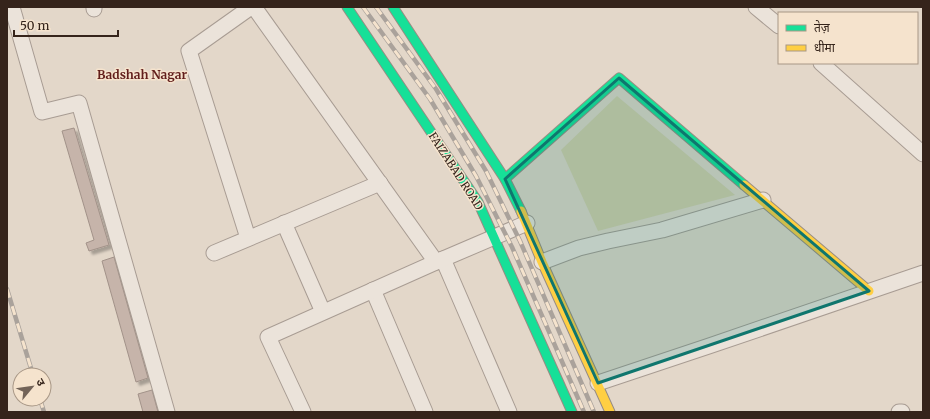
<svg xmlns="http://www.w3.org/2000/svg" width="930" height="419" font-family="Merriweather,'Noto Sans Devanagari',serif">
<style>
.green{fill:#d6cfab}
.building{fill:#c6b4aa;stroke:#a29289;filter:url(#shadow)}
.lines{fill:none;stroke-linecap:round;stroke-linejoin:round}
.street-casing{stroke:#a89c93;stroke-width:17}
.fast-casing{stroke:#978c83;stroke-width:11}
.slow-casing{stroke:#978c83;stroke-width:11}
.street{stroke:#ebe3da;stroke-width:15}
.fast{stroke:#16e098;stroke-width:9}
.slow{stroke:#ffcf43;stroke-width:9}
.rail-casing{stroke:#aaa29b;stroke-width:4.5}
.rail{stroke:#f5e3cd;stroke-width:3;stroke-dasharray:9;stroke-linecap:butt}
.marked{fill:#0f766e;fill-opacity:0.2;stroke:#0f766e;stroke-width:3;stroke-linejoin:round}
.labels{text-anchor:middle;stroke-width:3;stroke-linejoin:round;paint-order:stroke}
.street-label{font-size:11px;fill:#35241b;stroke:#f5e3cd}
.neighbourhood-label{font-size:12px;font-weight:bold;fill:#621e1b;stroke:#f5e3cd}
</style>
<defs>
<filter id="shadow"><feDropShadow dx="3.5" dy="3.5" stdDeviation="1" flood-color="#0004"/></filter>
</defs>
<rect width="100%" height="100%" fill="#e3d7c9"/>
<path class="green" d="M 617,96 L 735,195 L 598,231 L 561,150 Z"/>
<g class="building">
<path d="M 74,128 L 109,245 L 89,251 L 86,243 L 94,240 L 62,131 Z"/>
<path d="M 114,257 L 148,378 L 136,382 L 102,261 Z"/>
<path d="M 152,390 L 158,412 L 143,412 L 138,394 Z"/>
</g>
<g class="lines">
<defs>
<g id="street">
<path d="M 12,7 L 42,112 L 79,103 L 167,412"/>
<path d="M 94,7 L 94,9"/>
<path d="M 254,7 L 436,262"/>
<path d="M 756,7 L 779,26"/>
<path d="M 821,63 L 923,154"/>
<path d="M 284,223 L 323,312"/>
<path d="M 248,238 L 189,51 L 251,7"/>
<path d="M 214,253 L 380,183"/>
<path d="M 443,259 L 509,412"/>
<path d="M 542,262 L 579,248 L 608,241 L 662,230 L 763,200"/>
<path d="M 373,290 L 425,412"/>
<path d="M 598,383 L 709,346 L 923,273"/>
<path d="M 303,412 L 268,337 L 443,259 L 527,223"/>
<path d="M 899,412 L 902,412"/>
</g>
<g id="fast">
<path d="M 347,7 L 478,202 L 572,412"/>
<path d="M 393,7 L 505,179 L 521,211"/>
<path d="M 505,179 L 619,78 L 744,185"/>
</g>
<g id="slow">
<path d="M 744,185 L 869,291"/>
<path d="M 521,211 L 542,262 L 610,412"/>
</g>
</defs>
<use href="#street" class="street-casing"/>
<use href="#fast" class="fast-casing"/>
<use href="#slow" class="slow-casing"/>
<use href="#street" class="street"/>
<use href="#fast" class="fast"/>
<use href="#slow" class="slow"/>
<defs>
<g id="rail">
<path d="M 363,7 L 430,99 L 476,176 L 512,247 L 584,412"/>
<path d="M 376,7 L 436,89 L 486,171 L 520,241 L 594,412"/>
<path d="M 7,289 L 33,375"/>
<path d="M 40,399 L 44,412"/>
</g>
</defs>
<use href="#rail" class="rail-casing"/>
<use href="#rail" class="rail"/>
</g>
<path class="marked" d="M 619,78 L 869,291 L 598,383 L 505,179 Z"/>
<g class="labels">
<g class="street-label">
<text transform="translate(456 171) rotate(57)" y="4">FAIZABAD ROAD</text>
</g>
<g class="neighbourhood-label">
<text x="142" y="79">Badshah Nagar</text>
</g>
</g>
<rect width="930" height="419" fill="none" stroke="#35241b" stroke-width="16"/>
<rect x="778" y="12" width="140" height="52" fill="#f5e3cd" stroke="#a89786"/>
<rect x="786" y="25" width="20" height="6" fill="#16e098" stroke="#a89786"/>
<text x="814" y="32" font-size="12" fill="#35241b">तेज़</text>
<rect x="786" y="45" width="20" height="6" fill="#ffcf43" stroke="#a89786"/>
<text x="814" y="52" font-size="12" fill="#35241b">धीमा</text>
<g transform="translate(32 387) rotate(61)"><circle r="19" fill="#f5e3cd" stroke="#a89786"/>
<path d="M0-3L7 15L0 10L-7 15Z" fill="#726358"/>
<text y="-6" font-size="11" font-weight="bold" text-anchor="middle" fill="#35241b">उ</text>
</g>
<path d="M14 30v6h104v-6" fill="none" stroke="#35241b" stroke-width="2"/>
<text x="20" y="30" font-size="12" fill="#35241b" stroke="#f5e3cd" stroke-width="3" paint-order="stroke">50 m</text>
</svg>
